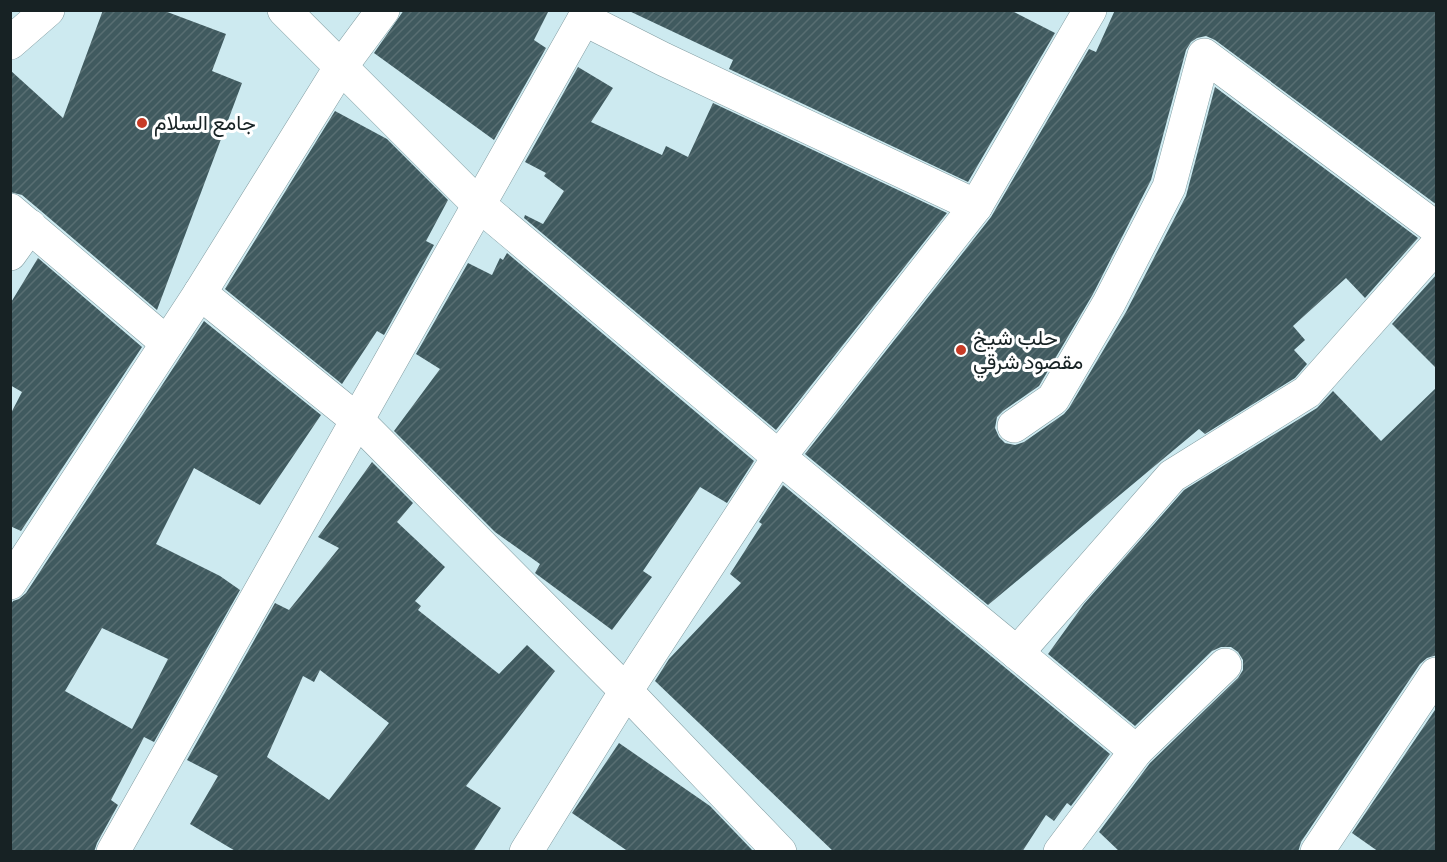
<svg xmlns="http://www.w3.org/2000/svg" width="1447" height="862" font-family="'Exo 2',Vazirmatn,sans-serif">
<style>
.building{fill:url(#building-hatch);fill-rule:evenodd}
.lines{fill:none;stroke-linecap:round;stroke-linejoin:round}
.minor-casing{stroke:#829da2;stroke-width:34}
.minor{stroke:#fff;stroke-width:33}
.poi-dot{fill:#c73b26;stroke:#fff;stroke-width:2}
.labels{text-anchor:middle;stroke-width:6;stroke-linejoin:round;paint-order:stroke}
.poi-label{font-size:21px;fill:#172224;stroke:#fff;text-anchor:start}
</style>
<defs>
<pattern id="building-hatch" width="6" height="6" patternUnits="userSpaceOnUse" patternTransform="scale(1.5)"><rect width="6" height="6" fill="#405a5f"/><path d="M-1 1l2-2M0 6l6-6M5 7l2-2" fill="none" stroke="#586e72"/></pattern>
</defs>
<rect width="100%" height="100%" fill="#cdeaf0"/>
<g class="building">
<path d="M 103,10 L 162,10 L 226,34 L 212,71 L 242,83 L 157,310 L 41,211 L 22,195 L 10,192 L 10,70 L 63,118 Z"/>
<path d="M 404,10 L 549,10 L 534,40 L 546,48 L 494,140 L 374,53 Z"/>
<path d="M 627,10 L 1010,10 L 1055,33 L 968,182 L 729,69 L 733,60 Z"/>
<path d="M 1115,10 L 1437,10 L 1437,205 L 1215,40 L 1206,36 L 1197,38 L 1191,42 L 1186,50 L 1151,180 L 1093,294 L 1039,386 L 1003,411 L 997,417 L 995,428 L 999,437 L 1005,443 L 1015,445 L 1024,442 L 1064,414 L 1069,408 L 1126,312 L 1186,196 L 1215,87 L 1418,238 L 1365,298 L 1346,278 L 1293,326 L 1305,340 L 1294,350 L 1307,364 L 1295,378 L 1205,434 L 1199,429 L 988,605 L 805,454 L 991,217 L 1089,49 L 1096,52 Z"/>
<path d="M 578,67 L 613,88 L 591,122 L 662,155 L 666,146 L 688,157 L 713,103 L 947,213 L 776,430 L 524,218 L 525,215 L 543,224 L 564,191 L 544,176 L 546,173 L 525,162 Z"/>
<path d="M 335,111 L 387,139 L 448,200 L 426,241 L 434,245 L 384,335 L 377,331 L 342,384 L 225,289 Z"/>
<path d="M 507,253 L 754,461 L 727,503 L 700,487 L 643,571 L 652,577 L 612,630 L 535,573 L 540,564 L 495,532 L 394,431 L 440,369 L 416,354 L 468,263 L 492,275 L 500,258 L 503,260 Z"/>
<path d="M 38,258 L 142,347 L 21,531 L 10,526 L 10,415 L 22,392 L 10,385 L 10,304 Z"/>
<path d="M 1437,274 L 1437,369 L 1392,324 Z"/>
<path d="M 204,321 L 321,415 L 260,505 L 194,468 L 156,544 L 220,576 L 240,590 L 154,742 L 144,737 L 111,800 L 118,805 L 97,843 L 94,852 L 10,852 L 10,606 L 13,601 L 19,599 L 26,593 ZM 102,628 L 168,659 L 132,729 L 65,691 Z"/>
<path d="M 1437,387 L 1437,655 L 1427,658 L 1420,664 L 1301,842 L 1298,852 L 1120,852 L 1099,832 L 1150,763 L 1238,678 L 1243,670 L 1243,660 L 1238,652 L 1231,647 L 1221,647 L 1212,651 L 1135,726 L 1048,654 L 1084,604 L 1184,490 L 1317,408 L 1333,391 L 1381,441 Z"/>
<path d="M 372,462 L 413,503 L 397,522 L 445,567 L 415,601 L 421,606 L 418,610 L 499,674 L 527,645 L 555,671 L 466,786 L 501,808 L 473,852 L 237,852 L 190,824 L 218,776 L 187,760 L 275,603 L 289,610 L 339,548 L 318,537 ZM 320,670 L 389,723 L 329,800 L 267,757 L 303,676 L 314,682 Z"/>
<path d="M 783,485 L 1110,754 L 1071,806 L 1067,803 L 1054,821 L 1046,815 L 1022,852 L 834,852 L 655,681 L 669,659 L 741,583 L 730,574 L 762,524 L 759,522 Z"/>
<path d="M 1437,707 L 1437,852 L 1379,852 L 1352,833 Z"/>
<path d="M 619,743 L 710,806 L 754,852 L 629,852 L 572,813 Z"/>
</g>
<g class="lines">
<defs>
<g id="minor">
<path d="M 284,10 L 478,204 L 779,457 L 1136,751"/>
<path d="M 584,19 L 663,59 L 976,206"/>
<path d="M 10,43 L 48,10"/>
<path d="M 10,210 L 167,343"/>
<path d="M 10,254 L 30,226"/>
<path d="M 200,293 L 357,420 L 626,691 L 780,852"/>
<path d="M 1014,426 L 1053,399 L 1109,303 L 1169,187 L 1204,55 L 1436,228"/>
<path d="M 10,583 L 200,293 L 340,68 L 383,10"/>
<path d="M 1017,653 L 1172,476 L 1307,392 L 1436,246"/>
<path d="M 113,852 L 589,10"/>
<path d="M 526,852 L 626,691 L 779,457 L 976,206 L 1090,10"/>
<path d="M 1060,852 L 1136,751 L 1225,665"/>
<path d="M 1317,852 L 1436,674"/>
</g>
</defs>
<use href="#minor" class="minor-casing"/>
<use href="#minor" class="minor"/>
</g>
<g class="poi-dot">
<circle cx="142" cy="123" r="6"/>
<circle cx="961" cy="350" r="6"/>
</g>
<g class="labels">
<g class="poi-label">
<text x="154" y="130">جامع السلام</text>
<text x="973" y="345">حلب شيخ<tspan x="973" dy="24">مقصود شرقي</tspan></text>
</g>
</g>
<rect width="1447" height="862" fill="none" stroke="#172224" stroke-width="24"/>
</svg>
